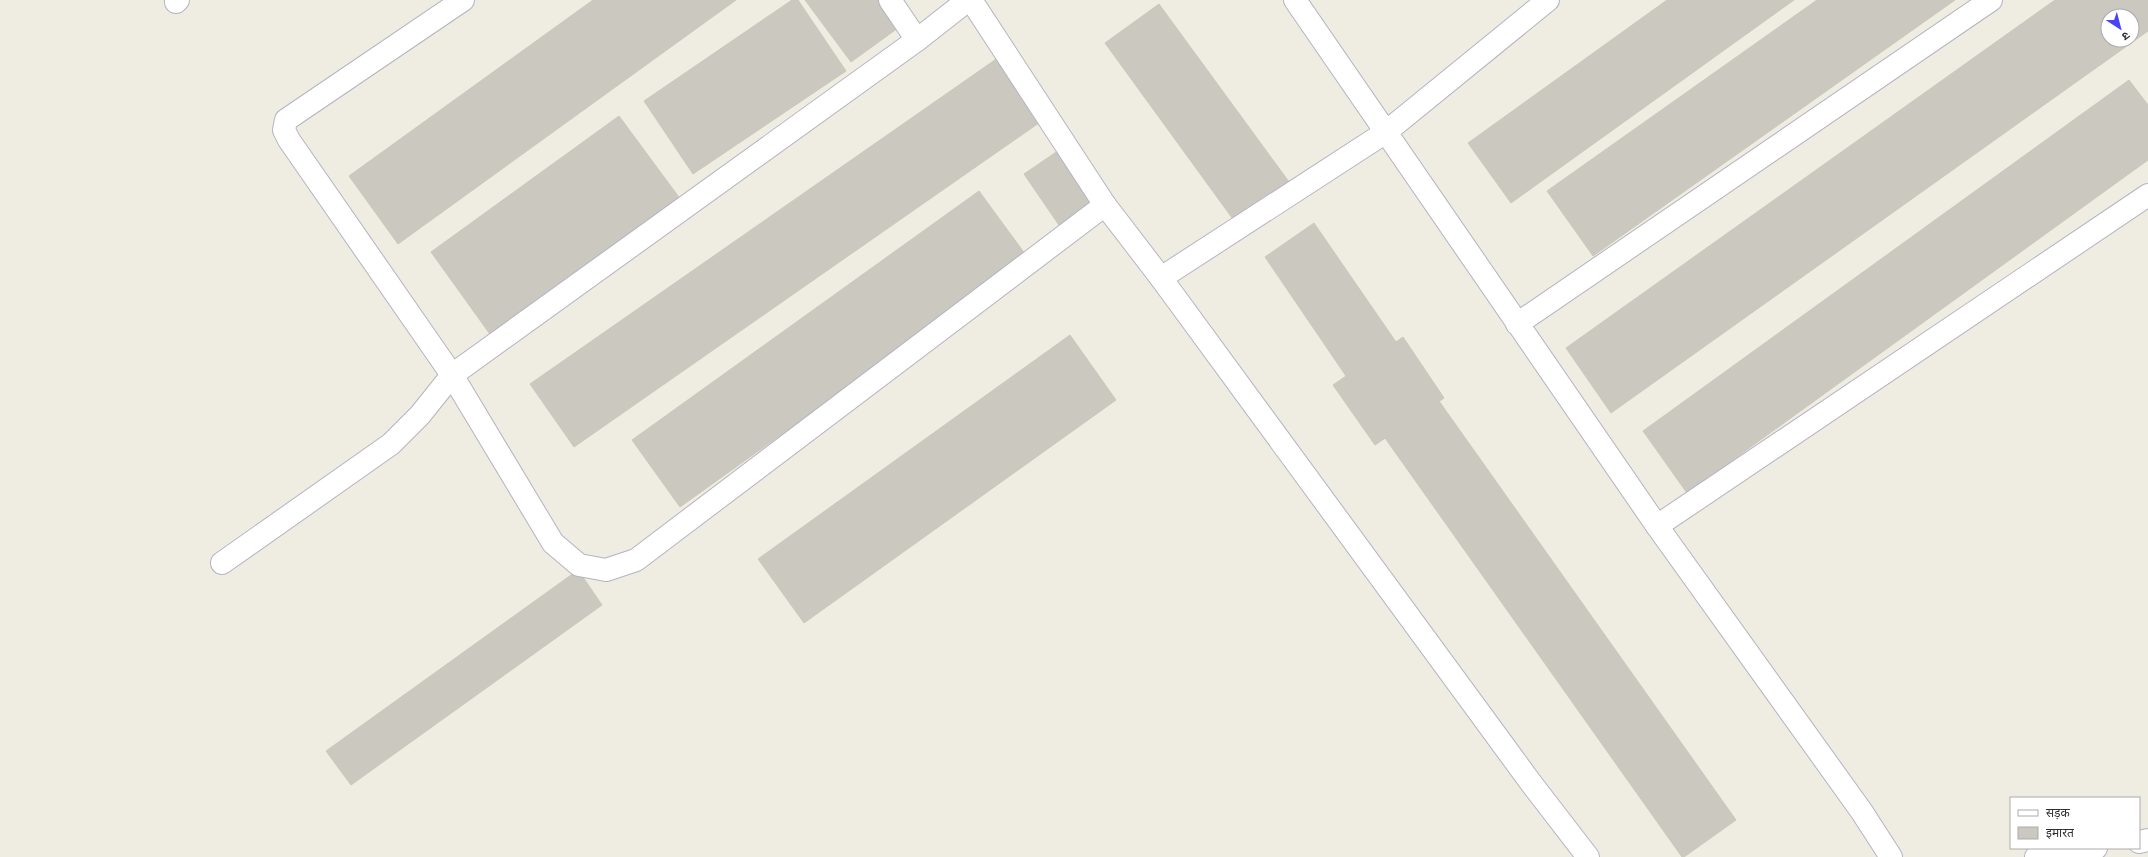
<svg xmlns="http://www.w3.org/2000/svg" width="2148" height="857" font-family="Quicksand,'Noto Sans Devanagari',sans-serif">
<style>
.building{fill:#cbc8c0;stroke:#cbc8ba;fill-rule:evenodd}
.lines{fill:none;stroke-linecap:round;stroke-linejoin:round}
.minor-casing{stroke:#b4b4c1;stroke-width:24}
.minor{stroke:#fff;stroke-width:22}
</style>
<rect width="100%" height="100%" fill="#efece1"/>
<g class="building">
<path d="M 593,0 L 736,0 L 398,244 L 349,176 Z"/>
<path d="M 792,0 L 798,0 L 846,71 L 693,174 L 644,101 Z"/>
<path d="M 805,0 L 878,0 L 898,28 L 851,62 Z"/>
<path d="M 1667,0 L 1794,0 L 1511,203 L 1468,143 Z"/>
<path d="M 1817,0 L 1955,0 L 1593,256 L 1547,191 Z"/>
<path d="M 2055,0 L 2148,0 L 2148,31 L 1611,413 L 1566,348 ZM 2108,16 L 2132,16 L 2132,40 L 2108,40 Z"/>
<path d="M 1159,4 L 1292,186 L 1238,226 L 1105,43 Z"/>
<path d="M 1002,55 L 1046,118 L 574,447 L 530,384 Z"/>
<path d="M 2129,80 L 2148,105 L 2148,160 L 1687,493 L 1643,431 Z"/>
<path d="M 619,116 L 681,200 L 492,337 L 431,252 Z"/>
<path d="M 1071,142 L 1110,199 L 1063,231 L 1024,174 Z"/>
<path d="M 979,191 L 1028,258 L 680,507 L 632,440 Z"/>
<path d="M 1314,223 L 1396,342 L 1346,376 L 1265,257 Z"/>
<path d="M 1070,335 L 1116,400 L 804,623 L 758,559 Z"/>
<path d="M 1403,337 L 1444,398 L 1375,445 L 1333,385 Z"/>
<path d="M 1439,401 L 1736,820 L 1684,857 L 1682,857 L 1385,438 Z"/>
<path d="M 578,570 L 602,605 L 351,785 L 326,751 Z"/>
</g>
<g class="lines">
<defs>
<g id="minor">
<path d="M 463,0 L 286,120 L 284,130 L 289,140 L 452,375 L 553,543 L 579,565 L 606,570 L 636,560 L 1105,205"/>
<path d="M 890,0 L 917,40"/>
<path d="M 971,0 L 1105,205 L 1161,278 L 1531,783 L 1588,857"/>
<path d="M 1295,0 L 1657,526 L 1862,812 L 1891,857"/>
<path d="M 176,2 L 178,0"/>
<path d="M 1161,278 L 1386,132 L 1548,0"/>
<path d="M 1517,324 L 1991,0"/>
<path d="M 1657,526 L 2148,195"/>
<path d="M 222,563 L 391,444 L 420,415 L 452,375 L 917,40 L 968,0"/>
<path d="M 2139,842 L 2148,840"/>
<path d="M 2036,857 L 2096,848"/>
</g>
</defs>
<use href="#minor" class="minor-casing"/>
<use href="#minor" class="minor"/>
</g>
<rect x="2010" y="797" width="130" height="52" fill="#ffffff" stroke="#ababab"/>
<rect x="2018" y="810" width="20" height="6" fill="#ffffff" stroke="#ababab"/>
<text x="2046" y="817" font-size="12" fill="#2e2e2e">सड़क</text>
<rect x="2018" y="827" width="20" height="12" fill="#cbc8c0" stroke="#ababab"/>
<text x="2046" y="837" font-size="12" fill="#2e2e2e">इमारत</text>
<g transform="translate(2120 28) rotate(144)"><circle r="19" fill="#ffffff" stroke="#ababab"/>
<path d="M0-3L7 15L0 10L-7 15Z" fill="#4945f7"/>
<text y="-6" font-size="11" font-weight="bold" text-anchor="middle" fill="#2e2e2e">उ</text>
</g>
</svg>
